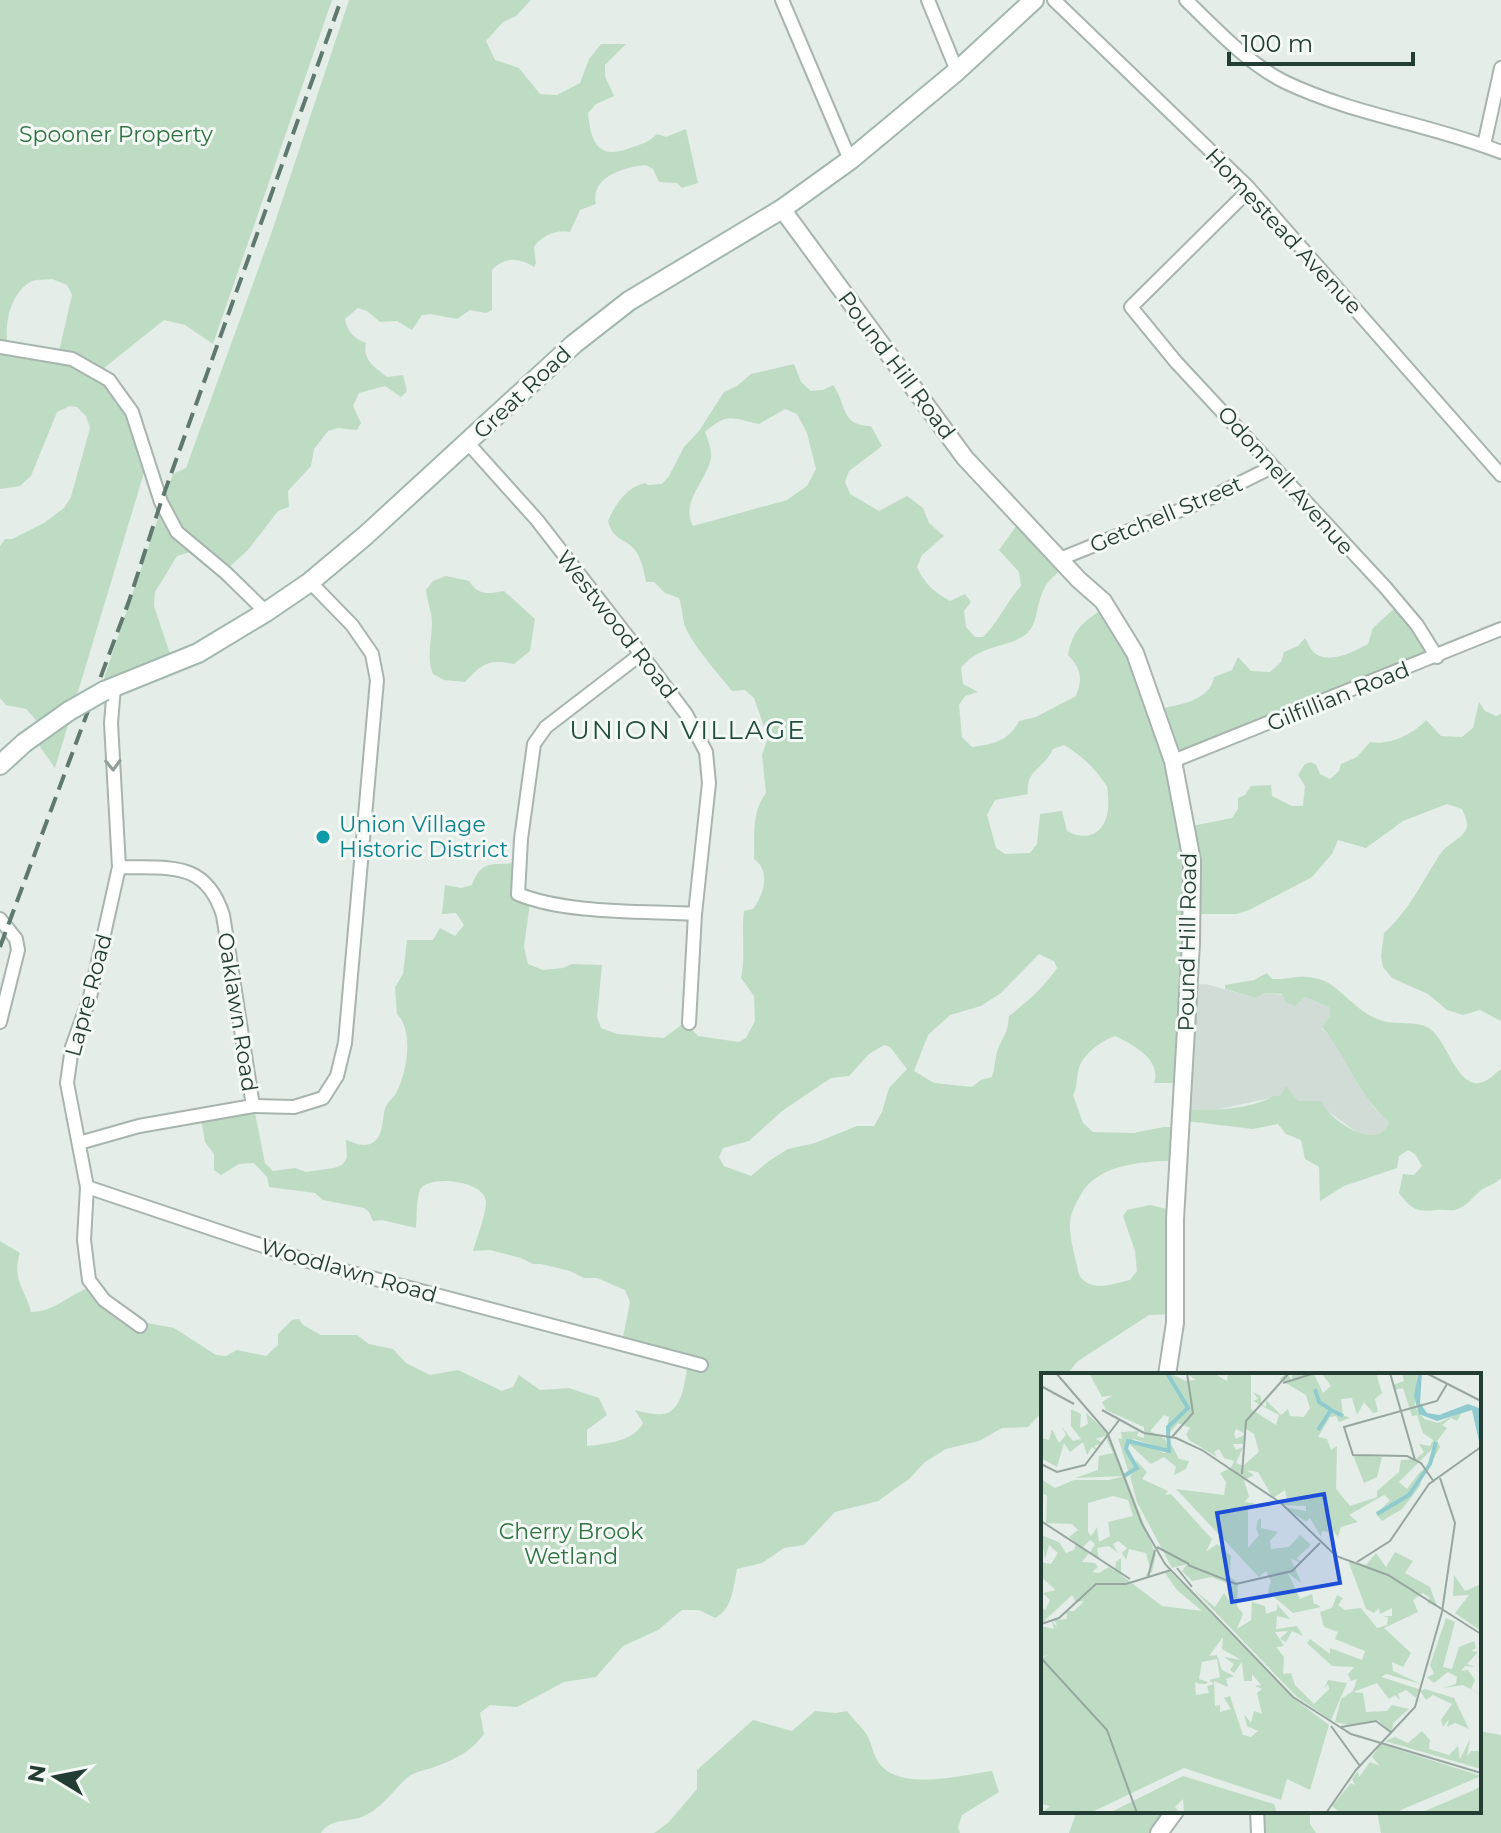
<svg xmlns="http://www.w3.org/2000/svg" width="1501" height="1833" font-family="Montserrat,sans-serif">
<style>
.built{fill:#d2dcd6}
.green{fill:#bedcc3;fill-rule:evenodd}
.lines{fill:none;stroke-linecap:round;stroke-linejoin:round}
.minor-casing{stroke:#a7b5ae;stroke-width:16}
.tertiary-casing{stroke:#a7b5ae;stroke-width:20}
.secondary-casing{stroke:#a2b8ae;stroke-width:22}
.minor{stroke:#fff;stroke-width:12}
.tertiary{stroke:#fff;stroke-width:16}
.secondary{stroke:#fff;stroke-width:18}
.rail{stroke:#5f796f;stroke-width:4;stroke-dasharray:16 8;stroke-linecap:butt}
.secondary-bridge-casing{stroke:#a2b8ae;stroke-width:22;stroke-linecap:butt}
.secondary-bridge{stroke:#fff;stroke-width:18}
.oneway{stroke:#929e9a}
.culture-dot{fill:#0f9aa8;stroke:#f4f9f6;stroke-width:3}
.labels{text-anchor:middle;stroke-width:6;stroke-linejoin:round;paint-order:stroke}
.park-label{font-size:22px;fill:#307243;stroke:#f4f9f6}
.street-label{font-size:22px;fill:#243d34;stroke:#f4f9f6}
.culture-label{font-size:22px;fill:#0d838f;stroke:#f4f9f6;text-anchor:start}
.quarter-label{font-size:26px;letter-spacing:2px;fill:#214e3f;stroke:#f4f9f6}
.inset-river{fill:none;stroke:#8fcbce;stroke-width:4}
.inset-road{fill:none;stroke:#97a7a0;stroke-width:2}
.view{fill:#1d4ed8;fill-opacity:0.15;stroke:#1d4ed8;stroke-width:4}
.inset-edge{fill:none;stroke:#243d34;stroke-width:4}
</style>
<rect width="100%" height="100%" fill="#e4ede8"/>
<path class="built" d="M 1206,984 L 1256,998 L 1263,993 L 1305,997 L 1329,1007 L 1330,1016 L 1322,1028 L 1341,1050 L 1349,1068 L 1375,1109 L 1389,1122 L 1387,1129 L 1378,1135 L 1362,1136 L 1325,1109 L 1280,1096 L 1215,1110 L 1186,1110 L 1190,985 Z"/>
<g class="green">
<path d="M 0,0 L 332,0 L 213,344 L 185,325 L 164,320 L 99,372 L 118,394 L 146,466 L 55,768 L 38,744 L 45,730 L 26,709 L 6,705 L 0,698 L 0,546 L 5,539 L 12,539 L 44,523 L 64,508 L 71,497 L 90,428 L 86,416 L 77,407 L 70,406 L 57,412 L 31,476 L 20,486 L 0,489 ZM 52,279 L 67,285 L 72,295 L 58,355 L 8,348 C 4,326 9,293 32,281 C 37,279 46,280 52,279 Z"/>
<path d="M 349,0 L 531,0 L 516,16 L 503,22 L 486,41 L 495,60 L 519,68 L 540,94 L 557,95 L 580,83 L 589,59 L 601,44 L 626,44 L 605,65 L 605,76 L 614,96 L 596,104 L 588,113 C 591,143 598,160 630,148 C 640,145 649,142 657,134 L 666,137 L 686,129 L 698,183 L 682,188 L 677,183 L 659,182 L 653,169 L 646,165 C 624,167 590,177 596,204 L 580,210 L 570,232 C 557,229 541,236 534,247 L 536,263 L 534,267 C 518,257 504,257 492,270 L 492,310 L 486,313 L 470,310 L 457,319 L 430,314 L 422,315 L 412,330 L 397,321 L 380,322 L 367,311 L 358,308 L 345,319 C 347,331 354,339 366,343 C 362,360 375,367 387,377 L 403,375 L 407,391 L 401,397 L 385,386 L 359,393 L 353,406 L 361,423 L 357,430 L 338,428 L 328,431 L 314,449 L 311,466 L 288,491 L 289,507 L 278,511 L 248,550 L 228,568 L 200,549 L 177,556 L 155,592 L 154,606 L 174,666 L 98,696 L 173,474 L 186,468 L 270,237 Z"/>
<path d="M 794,364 L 801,382 L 811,391 L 823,390 L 833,385 C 847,404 840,426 871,426 L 882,446 L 849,471 L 845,482 L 850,494 L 879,511 L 907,496 L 923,508 L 929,523 L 944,536 L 922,555 L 917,567 C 924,583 934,592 950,601 L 965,594 L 971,602 L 964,611 L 966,627 L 975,637 L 983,637 C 997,624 1007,601 1021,586 L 1019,572 L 999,550 L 1019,522 L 1065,566 C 1058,573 1048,580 1044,589 C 1037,601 1038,619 1030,630 C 1017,648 980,642 961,668 L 963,684 L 978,692 L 965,696 L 959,705 L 962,737 L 972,747 C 993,744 1009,741 1019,721 L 1036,717 L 1076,696 C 1083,678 1081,669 1068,655 C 1073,628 1084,622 1105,607 L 1157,710 C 1178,704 1210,702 1214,677 L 1232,670 L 1238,657 L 1251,671 L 1270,672 L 1281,662 L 1284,652 L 1298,646 L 1305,638 C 1308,643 1311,651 1316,654 C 1331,664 1355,651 1368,644 L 1373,628 L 1398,605 L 1434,654 L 1174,760 L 1187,827 L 1232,818 L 1238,809 L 1238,798 L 1245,795 L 1251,786 L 1271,785 L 1272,796 L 1292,806 L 1303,806 L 1305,786 L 1298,775 L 1305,764 L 1311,762 L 1316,765 L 1320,774 L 1330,779 L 1339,771 L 1341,764 L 1357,757 L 1370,742 C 1388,746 1414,734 1426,720 L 1441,736 L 1462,737 L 1473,728 L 1479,702 L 1485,711 L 1496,716 L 1501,714 L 1501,1021 L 1480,1010 L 1463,1015 L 1447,1010 L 1428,994 L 1392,978 L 1383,967 L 1381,957 L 1384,933 C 1409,911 1423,880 1441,853 C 1447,844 1465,837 1467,827 C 1468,822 1464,814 1462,809 L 1447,804 L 1403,821 L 1366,848 L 1338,840 L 1332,854 L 1312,877 L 1249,910 L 1236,914 L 1191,914 L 1185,1083 L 1154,1083 C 1162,1060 1134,1045 1115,1036 C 1101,1041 1083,1054 1079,1068 C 1076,1078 1078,1086 1073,1095 L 1083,1123 L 1093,1132 L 1134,1133 L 1163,1127 L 1184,1127 L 1182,1160 C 1147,1162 1099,1161 1080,1196 C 1075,1205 1070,1214 1070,1225 C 1070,1242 1076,1259 1079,1275 C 1091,1293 1112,1284 1130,1280 L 1137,1271 L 1135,1251 L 1123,1216 L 1127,1210 L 1150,1205 L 1175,1211 L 1176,1314 L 1149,1315 L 1078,1361 L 1066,1375 L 1043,1375 L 1043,1411 L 1028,1427 L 1002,1428 L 979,1441 L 946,1449 L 925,1462 L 909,1479 L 878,1501 L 835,1512 L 804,1545 L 784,1548 L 762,1563 L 737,1569 C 733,1587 733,1609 715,1618 L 699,1610 L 682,1610 L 658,1630 L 623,1646 L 596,1677 L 564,1682 L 517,1707 L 490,1705 L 480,1713 L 484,1734 C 470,1753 453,1760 432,1768 C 424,1770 415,1772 408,1777 C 394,1789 384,1806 366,1815 C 351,1823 331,1817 321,1833 L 0,1833 L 0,1241 L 20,1253 C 11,1280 26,1290 31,1312 C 55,1312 69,1294 91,1287 L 131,1320 L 174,1328 L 216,1355 L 226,1356 L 237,1350 L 266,1356 L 278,1345 L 278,1334 L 292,1320 L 299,1319 L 303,1325 L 321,1335 L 357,1335 L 369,1344 L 393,1349 L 406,1363 L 430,1375 L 458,1370 L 502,1391 L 513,1387 L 519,1375 L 540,1390 L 569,1388 L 599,1398 L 607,1415 L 587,1430 L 587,1446 C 606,1444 634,1441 643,1423 L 635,1410 C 643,1412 653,1415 662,1414 C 683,1413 685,1379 688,1363 L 622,1342 L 630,1302 L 625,1290 L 597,1278 L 584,1278 L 570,1271 L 541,1264 L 533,1264 L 521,1258 L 490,1250 L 473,1251 C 477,1237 485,1218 486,1203 C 487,1180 427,1174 420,1190 C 416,1201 417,1217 416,1228 L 382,1220 L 373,1221 L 369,1212 L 364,1208 L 323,1200 L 315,1193 L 269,1187 L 267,1177 L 254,1163 L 239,1164 L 221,1175 L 214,1170 L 214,1154 L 205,1142 L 201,1119 L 254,1108 L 265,1163 L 273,1171 L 295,1168 L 306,1172 L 334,1168 L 342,1165 L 347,1158 L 346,1140 C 355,1143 366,1149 375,1141 C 384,1134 382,1116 386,1106 C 389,1100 395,1097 397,1091 C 407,1072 414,1031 397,1014 L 395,987 L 403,974 L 407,940 L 433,940 L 440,928 L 455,936 L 464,925 L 456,913 L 442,914 L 445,885 L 461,888 L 472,885 C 481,860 491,865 516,863 L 516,885 L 530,902 L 524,947 L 528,964 L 543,970 L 563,968 L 571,964 L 602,965 L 597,1017 L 601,1028 L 617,1034 L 664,1038 L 685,1022 L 698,1036 L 739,1042 L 746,1038 L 755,1021 L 754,996 L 741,978 C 746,956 741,934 744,911 L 753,909 C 764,895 771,871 754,859 C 755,836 751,813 766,793 L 762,755 L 768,738 L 754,698 L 745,690 L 732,691 C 719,674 689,642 684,623 C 682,614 682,607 679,598 L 665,593 L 654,582 L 646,582 C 644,572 642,559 635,550 C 624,537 613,541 608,521 C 616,503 626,488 645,483 L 648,485 L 662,484 L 669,476 L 684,447 L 699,431 L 724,392 L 737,386 L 751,374 ZM 785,409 L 797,414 L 807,433 L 816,469 L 807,486 L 787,500 L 693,526 C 680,502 706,482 711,458 C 712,450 708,440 705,432 C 728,412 731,418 759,424 ZM 1064,745 C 1082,756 1094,767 1106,785 C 1108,788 1108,794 1108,797 C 1111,824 1095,846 1067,831 L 1062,811 L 1040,814 L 1037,844 L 1030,853 L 1005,854 L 996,848 L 987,815 L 995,800 L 1028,794 C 1025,770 1043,770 1053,749 ZM 1039,954 L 1054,961 L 1057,968 C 1047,984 1025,1004 1009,1016 C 1007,1036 1005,1032 998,1049 C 995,1057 995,1068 992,1077 L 981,1080 L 972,1087 L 934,1083 L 914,1071 L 928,1035 L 950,1015 L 981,1006 L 1001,993 ZM 884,1045 L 890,1047 L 907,1069 L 889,1088 L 882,1112 L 874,1126 L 857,1126 L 815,1143 L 788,1149 L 769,1161 L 751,1176 L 724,1166 L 719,1157 L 723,1148 L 749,1141 L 782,1111 L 831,1078 L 849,1076 L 869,1054 Z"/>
<path d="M 446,576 L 469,581 C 479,596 488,594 504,591 L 535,619 L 530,651 L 514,664 C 488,659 483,663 465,682 L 444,680 L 433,674 C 426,657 432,640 432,622 C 432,612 427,601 426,590 L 433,581 Z"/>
<path d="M 1267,973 L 1272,979 C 1293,980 1298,973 1322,980 C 1340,986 1356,1013 1383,1021 C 1396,1025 1415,1021 1427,1027 C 1446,1037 1453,1078 1474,1083 C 1485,1085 1493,1075 1501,1069 L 1501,1178 C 1494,1185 1487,1186 1480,1191 C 1472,1198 1466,1207 1455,1210 C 1449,1211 1442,1209 1436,1210 C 1417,1213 1410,1208 1399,1193 L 1403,1174 L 1414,1175 L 1422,1166 L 1415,1154 L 1408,1150 L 1399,1156 L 1397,1168 L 1344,1186 L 1320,1201 L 1319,1167 L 1305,1159 L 1301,1140 L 1286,1134 L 1278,1124 L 1253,1129 L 1186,1121 L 1186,1110 C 1210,1110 1240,1110 1263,1101 C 1270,1099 1272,1095 1280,1096 L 1286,1086 L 1298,1101 L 1321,1101 C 1329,1120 1378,1154 1389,1122 C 1359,1096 1347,1057 1322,1027 L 1330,1016 L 1329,1007 L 1305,997 L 1295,1006 L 1285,1002 L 1282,994 L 1264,993 L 1256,998 L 1225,989 L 1225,985 L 1254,980 Z"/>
<path d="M 815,1711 L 836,1713 L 847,1711 C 853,1719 862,1727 867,1735 C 872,1744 873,1755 879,1763 C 900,1792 961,1775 992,1771 L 999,1792 L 962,1815 L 958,1828 L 960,1833 L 654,1833 L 669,1822 L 697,1789 L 697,1770 L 753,1720 L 792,1731 Z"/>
<path d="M 1479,1731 L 1501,1735 L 1501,1833 L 1381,1833 L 1377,1811 L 1479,1811 Z"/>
<path d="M 1077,1811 L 1173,1811 L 1157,1833 L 1069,1833 Z"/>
<path d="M 1256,1811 L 1310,1811 L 1310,1824 L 1316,1833 L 1256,1833 Z"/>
</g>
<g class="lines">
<defs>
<g id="minor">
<path d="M 782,0 L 850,160"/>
<path d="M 928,0 L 957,71"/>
<path d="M 1054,0 L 1247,186 L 1501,475"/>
<path d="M 1186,0 C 1216,29 1247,63 1285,82 C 1354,115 1430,124 1501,152"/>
<path d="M 1484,145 L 1501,68"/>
<path d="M 1249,190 L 1131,307 L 1176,362 L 1385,587 L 1417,625 L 1437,657"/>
<path d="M 0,347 L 72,359 L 109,380 L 132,412 L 161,502 L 177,532 L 226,573 L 266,612"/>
<path d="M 467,442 L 537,520 L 641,654 L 686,714 L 706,752 L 709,783 L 695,914 L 689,1023"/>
<path d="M 1060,559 L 1210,498 L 1272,467"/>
<path d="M 641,654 L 546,727 L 534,744 L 521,839 L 518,894 C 566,914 643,911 695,914"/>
<path d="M 114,687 L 111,723 L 119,867 L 90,997 L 72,1047 L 67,1083 L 87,1187 L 84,1240 L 89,1280 L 104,1300 L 140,1326"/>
<path d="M 1173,761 L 1501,629"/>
<path d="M 119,867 C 168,869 205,859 223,915 L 253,1106"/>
<path d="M 0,919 L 16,939 L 18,950 L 0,1022"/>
<path d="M 79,1143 L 139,1126 L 253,1106 L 294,1107 L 323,1098 L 337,1076 L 345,1043 L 377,680 L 372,654 L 352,625 L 310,582"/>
<path d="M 87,1187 L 311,1262 L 701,1365"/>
<path d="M 1257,1811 L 1258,1833"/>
</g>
<g id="tertiary">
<path d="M 782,209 L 965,458 L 1079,580 L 1103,601 L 1135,653 L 1173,761 L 1192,861 L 1191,943 L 1175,1219 L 1175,1323 L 1167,1375"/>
<path d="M 1159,1833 L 1175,1811"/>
</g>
<g id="secondary">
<path d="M 104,691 L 198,653 L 266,612 L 310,582 L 366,535 L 574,344 L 629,301 L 782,209 L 850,160 L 957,71 L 1034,0"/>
<path d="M 0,765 L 24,743 L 69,711"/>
</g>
</defs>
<use href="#minor" class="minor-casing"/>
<use href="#tertiary" class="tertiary-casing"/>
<use href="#secondary" class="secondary-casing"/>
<use href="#minor" class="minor"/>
<use href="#tertiary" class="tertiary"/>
<use href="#secondary" class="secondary"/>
<path class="rail" d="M 0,947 L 129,601 L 161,502 L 341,0"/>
<defs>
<path id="secondary-bridge" d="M 69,711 L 104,691"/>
</defs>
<use href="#secondary-bridge" class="secondary-bridge-casing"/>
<use href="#secondary-bridge" class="secondary-bridge"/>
</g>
<defs><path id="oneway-chevron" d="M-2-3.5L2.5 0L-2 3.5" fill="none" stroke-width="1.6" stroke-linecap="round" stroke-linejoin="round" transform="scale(2)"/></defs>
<use class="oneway" href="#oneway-chevron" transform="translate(113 765) rotate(88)"/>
<circle class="culture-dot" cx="323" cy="837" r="8"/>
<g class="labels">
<g class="park-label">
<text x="116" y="142">Spooner Property</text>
<text x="571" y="1539">Cherry Brook<tspan x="571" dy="25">Wetland</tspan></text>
</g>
<g class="street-label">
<text transform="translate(1284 231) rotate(47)" y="8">Homestead Avenue</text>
<text transform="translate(897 365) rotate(53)" y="8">Pound Hill Road</text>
<text transform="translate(522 392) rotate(-43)" y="8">Great Road</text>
<text transform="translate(1286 480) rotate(48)" y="8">Odonnell Avenue</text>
<text transform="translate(1166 514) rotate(-23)" y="8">Getchell Street</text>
<text transform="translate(617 624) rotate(52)" y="8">Westwood Road</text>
<text transform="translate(1338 696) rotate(-22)" y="8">Gilfillian Road</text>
<text transform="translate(1187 942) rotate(-89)" y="8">Pound Hill Road</text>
<text transform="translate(88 995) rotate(-75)" y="8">Lapre Road</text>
<text transform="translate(238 1012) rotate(81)" y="8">Oaklawn Road</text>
<text transform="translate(349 1270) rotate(16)" y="8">Woodlawn Road</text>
</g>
<g class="culture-label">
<text x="339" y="832">Union Village<tspan x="339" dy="25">Historic District</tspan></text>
</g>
<g class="quarter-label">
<text x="688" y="739">UNION VILLAGE</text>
</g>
</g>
<g transform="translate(1041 1373)">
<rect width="440" height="440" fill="#e4ede8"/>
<path d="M 48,0 L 125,0 L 145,30 L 128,0 L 145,8 L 155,7 L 146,1 L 172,0 L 186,8 L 187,1 L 180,0 L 210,0 L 210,36 L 235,52 L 238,42 L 212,28 L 217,26 L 212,19 L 220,23 L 220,31 L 225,34 L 225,27 L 240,42 L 247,36 L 249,43 L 263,44 L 269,35 L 265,22 L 228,0 L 239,6 L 245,0 L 251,7 L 251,0 L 273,1 L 282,20 L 290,13 L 282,2 L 335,0 L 341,20 L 334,26 L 337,39 L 332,40 L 323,29 L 316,42 L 311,25 L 300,26 L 302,42 L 309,45 L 298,49 L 295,43 L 289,44 L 277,64 L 286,66 L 290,77 L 296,73 L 295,116 L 309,133 L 336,124 L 336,118 L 358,99 L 360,87 L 375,86 L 383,79 L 378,71 L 389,73 L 392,67 L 382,60 L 376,42 L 371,43 L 362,15 L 354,17 L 352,12 L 363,8 L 361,0 L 376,0 L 374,34 L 383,46 L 397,50 L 421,39 L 416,48 L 410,45 L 401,52 L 406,55 L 396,68 L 399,74 L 391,89 L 387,93 L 392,75 L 358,109 L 366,116 L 378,100 L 383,96 L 379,113 L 361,136 L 341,148 L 335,141 L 349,127 L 343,122 L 308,142 L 317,149 L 300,154 L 297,164 L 286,150 L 287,159 L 281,158 L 280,164 L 269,145 L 265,149 L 243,134 L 265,138 L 265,133 L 239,132 L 246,126 L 244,117 L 232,125 L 217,99 L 205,97 L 213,102 L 203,107 L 208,124 L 203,129 L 213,130 L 207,137 L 207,175 L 218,162 L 215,156 L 217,147 L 220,145 L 220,155 L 237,159 L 229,168 L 230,176 L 248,174 L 259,162 L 270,172 L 256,185 L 261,190 L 250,186 L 261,211 L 247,200 L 259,226 L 271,221 L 273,231 L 275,231 L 280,234 L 252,240 L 227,219 L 230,208 L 225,198 L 218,204 L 135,116 L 183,122 L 185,109 L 179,100 L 190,95 L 193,88 L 183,85 L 178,76 L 173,79 L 176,84 L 148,67 L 145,61 L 149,55 L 137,50 L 126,63 L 138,86 L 148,88 L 145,96 L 133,102 L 135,94 L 123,84 L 110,91 L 87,70 L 100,70 L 123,80 L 130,78 L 130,72 L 125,61 L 128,44 L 123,42 L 109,58 L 124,66 L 128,77 L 93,66 L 84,70 L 96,95 L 95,87 L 106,99 L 101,106 L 127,118 L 124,122 L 130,121 L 171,166 L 165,179 L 176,171 L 190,183 L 189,198 L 184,200 L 197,210 L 196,233 L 202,241 L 196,256 L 210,247 L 211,229 L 224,233 L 225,241 L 236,237 L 236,231 L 249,246 L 236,243 L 235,256 L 256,253 L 262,263 L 251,258 L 245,269 L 239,266 L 247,258 L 234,259 L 243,273 L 235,274 L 243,284 L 242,301 L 250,300 L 254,312 L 273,331 L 288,316 L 287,311 L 283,316 L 287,307 L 306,310 L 290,347 L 256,324 L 152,216 L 174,234 L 183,220 L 189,229 L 186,214 L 193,213 L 170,204 L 151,208 L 141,198 L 146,191 L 131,195 L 96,129 L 89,103 L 95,97 L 88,101 L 77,65 L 81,66 L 80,59 L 98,58 L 96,63 L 103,65 L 103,54 L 65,37 L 61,29 L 72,22 L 61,24 ZM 204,55 L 213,61 L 218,79 L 202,93 L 195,90 L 202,74 L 195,77 L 192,71 L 202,71 L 203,62 L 195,66 L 193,61 L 195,56 L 203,60 ZM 30,36 L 40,41 L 39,55 L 47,51 L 45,40 L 68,61 L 115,182 L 111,199 L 104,204 L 109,195 L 105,180 L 88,176 L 85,187 L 81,180 L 86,175 L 77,168 L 72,171 L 77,180 L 68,173 L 56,175 L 58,186 L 49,180 L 54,171 L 49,167 L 42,174 L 48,180 L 41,189 L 54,190 L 57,194 L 51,199 L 58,200 L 68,194 L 74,198 L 75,189 L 80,185 L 80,202 L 121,233 L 161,238 L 136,217 L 124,200 L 129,198 L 255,327 L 288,352 L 269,417 L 246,406 L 240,427 L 143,395 L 49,440 L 3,438 L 9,433 L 0,431 L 0,285 L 9,281 L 0,284 L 0,253 L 13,256 L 11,248 L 16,254 L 14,247 L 26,246 L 25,238 L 33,238 L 43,228 L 35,229 L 31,222 L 0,251 L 0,233 L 4,237 L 9,227 L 2,220 L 15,217 L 0,204 L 0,189 L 10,191 L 17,180 L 8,172 L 4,186 L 0,162 L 18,169 L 25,180 L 33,177 L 35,170 L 28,164 L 37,157 L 31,151 L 5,150 L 6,123 L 0,119 L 0,106 L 14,115 L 33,107 L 68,107 L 83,103 L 34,105 L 57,97 L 58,83 L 72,80 L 64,63 L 55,66 L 62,70 L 53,73 L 57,78 L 51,74 L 46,82 L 42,69 L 29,79 L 23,70 L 16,94 L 0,85 L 0,65 L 8,67 L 11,56 L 18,70 L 25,62 L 21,54 L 32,68 L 40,66 L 30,53 ZM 72,123 L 87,127 L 92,143 L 67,149 L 69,163 L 58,169 L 56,154 L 50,163 L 47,159 L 47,130 ZM 182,264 L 181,276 L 200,287 L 183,284 L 193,291 L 189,297 L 193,300 L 201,289 L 203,308 L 211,308 L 211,301 L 220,312 L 214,313 L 221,316 L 216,320 L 221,341 L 213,338 L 210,350 L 203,341 L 206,353 L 217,358 L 210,364 L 202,362 L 189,323 L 183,325 L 190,336 L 179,339 L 179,332 L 174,333 L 173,308 L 187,314 L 185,306 L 193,303 L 181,297 L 176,282 L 168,283 ZM 176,286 L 179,304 L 168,307 L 173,311 L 166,313 L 168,320 L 155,322 L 154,309 L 158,311 L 165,311 L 167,309 L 158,306 L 161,289 ZM 312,82 L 341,84 L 336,104 L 323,110 ZM 354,179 L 372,188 L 364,200 L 389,214 L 396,233 L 386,230 L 389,225 L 382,220 L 372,227 L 377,239 L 343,255 L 370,280 L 362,294 L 351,289 L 352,298 L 380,311 L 345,301 L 340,304 L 378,316 L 375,325 L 365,317 L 357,321 L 359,327 L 354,322 L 348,326 L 336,310 L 312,319 L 322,320 L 325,339 L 346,338 L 351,332 L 368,336 L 352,350 L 351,360 L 337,347 L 309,352 L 294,349 L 300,326 L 312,318 L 316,306 L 310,308 L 307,301 L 313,294 L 291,293 L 266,270 L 269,266 L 289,281 L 289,275 L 321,287 L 324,278 L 294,266 L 297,259 L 283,254 L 279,239 L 291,235 L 296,222 L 302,225 L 297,232 L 304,237 L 320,235 L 336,255 L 346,252 L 347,244 L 341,243 L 351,243 L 351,235 L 339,241 L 338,235 L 333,240 L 325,236 L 307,187 L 325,192 L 335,180 L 345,194 ZM 413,202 L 424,218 L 440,211 L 440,258 L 414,240 L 428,222 L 412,223 ZM 405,245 L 414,249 L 402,294 L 411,296 L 418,274 L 433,268 L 435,275 L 430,278 L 437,279 L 426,291 L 434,294 L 424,293 L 420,298 L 427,297 L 434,307 L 430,316 L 440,322 L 422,312 L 402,315 L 415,311 L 416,304 L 407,299 L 393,310 L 386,304 L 393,301 L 389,292 ZM 384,316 L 413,325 L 428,356 L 414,350 L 406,354 L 408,346 L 402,354 L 400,347 L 411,331 L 392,322 L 385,327 L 379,318 ZM 381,358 L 389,367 L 388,376 L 408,382 L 417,373 L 419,386 L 429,366 L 426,384 L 430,378 L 440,378 L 440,396 L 344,368 L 354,364 L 367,370 ZM 340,371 L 440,403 L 353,440 L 299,440 L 291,433 L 310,410 L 314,412 L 311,406 L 317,398 L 318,404 L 329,389 L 339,393 L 331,384 ZM 142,403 L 233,431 L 236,440 L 143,440 L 142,426 L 134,434 L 139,440 L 68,440 ZM 440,413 L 440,440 L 379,440 L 431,418 Z" fill="#bedcc3" fill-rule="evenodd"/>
<path d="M 381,0 L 379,30 L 386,40 L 398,42 L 427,31 L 438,35 L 440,77 L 431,37 L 396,48 L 378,41 L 373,23 L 377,1 Z" fill="#8fcbce"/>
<path class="inset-river" d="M 274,16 L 278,29 L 289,36M 277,57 L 290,37 L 302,43M 83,103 L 96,95 L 85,76 L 87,68 L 128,78 L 127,54 L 147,35 L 126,0M 336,141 L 368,122 L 389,91 L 395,69"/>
<path class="inset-road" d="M 15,0 L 66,59 L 101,151 L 124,191 L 252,324 L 310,361 L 440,400M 349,0 L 374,87M 385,0 L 440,28M 242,10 L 274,0M 0,13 L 33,31M 61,37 L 103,60 L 135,65 L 161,77 L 240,130 L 295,183 L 347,202 L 440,261M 131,64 L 152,40 L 146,0M 0,91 L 16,99 L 44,92 L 79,46M 201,101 L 205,48 L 248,0M 393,109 L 380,90 L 366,83 L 312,82 L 303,54 L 396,28 L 406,11M 0,148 L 89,206M 116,174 L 148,191M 316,189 L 349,168 L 388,111 L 440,74M 147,192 L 195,211 L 251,198 L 279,170M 136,195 L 151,214M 107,204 L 114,177M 0,251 L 18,245 L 55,211 L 85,211 L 130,197M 0,285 L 66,357 L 96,440M 290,353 L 319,393M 300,354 L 335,348 L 351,360M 285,440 L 315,397 L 374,334 L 401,239 L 414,150 L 399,105"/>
<path class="view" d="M 283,121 L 299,210 L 191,229 L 176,140 Z"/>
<rect width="440" height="440" class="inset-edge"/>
</g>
<g transform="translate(56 1777) rotate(280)" stroke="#f4f9f6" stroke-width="6" paint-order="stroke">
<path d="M0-6L14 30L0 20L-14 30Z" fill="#243d34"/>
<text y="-12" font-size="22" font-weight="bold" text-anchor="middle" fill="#243d34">N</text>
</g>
<path d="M1229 52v12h184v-12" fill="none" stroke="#243d34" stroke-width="4"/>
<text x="1241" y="52" font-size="24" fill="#243d34" stroke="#f4f9f6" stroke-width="6" paint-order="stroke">100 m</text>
</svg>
